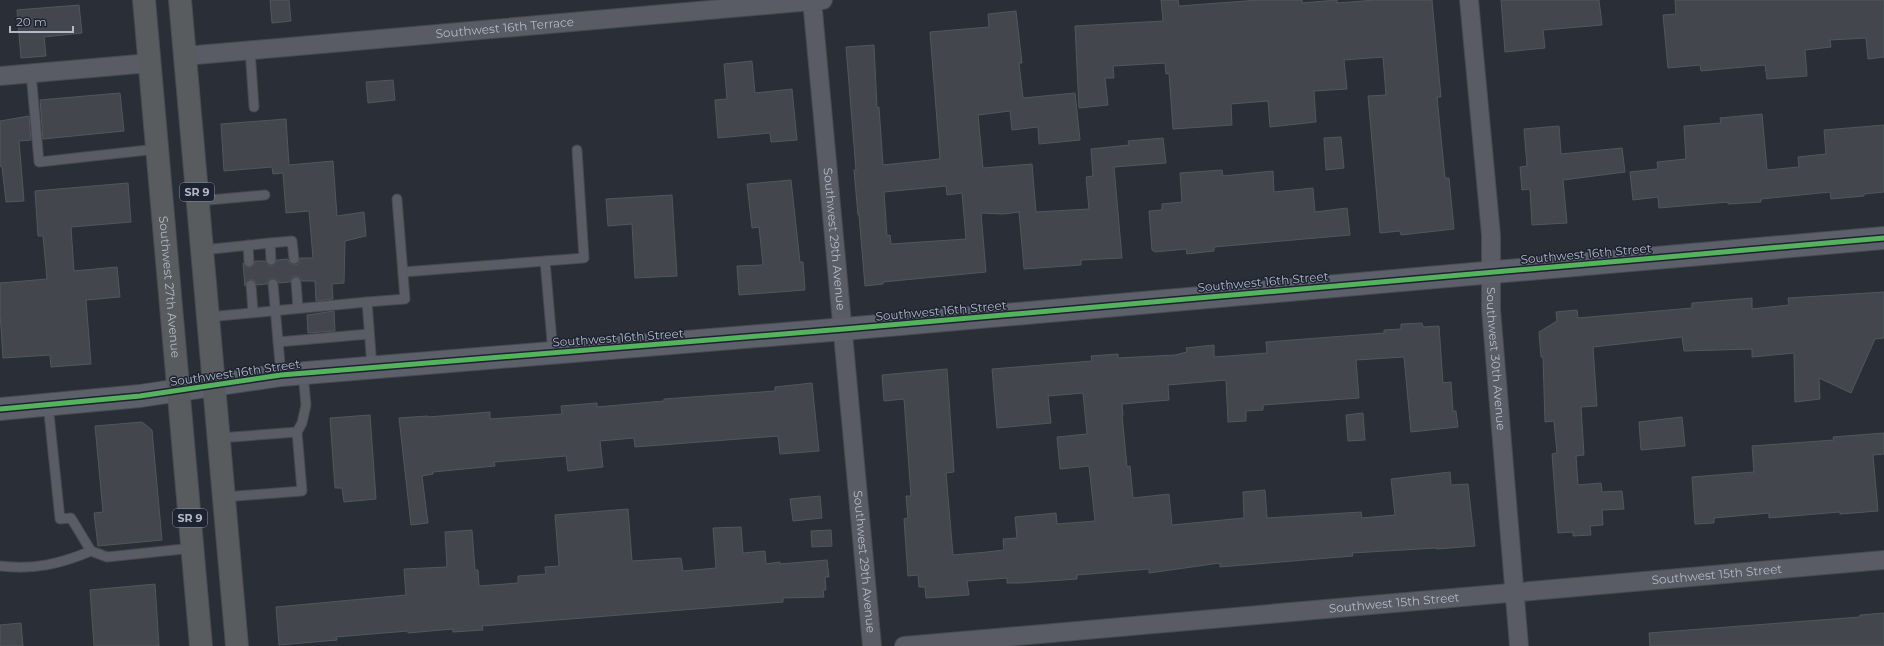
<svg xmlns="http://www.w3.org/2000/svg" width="1884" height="646" font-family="Montserrat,sans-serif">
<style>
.building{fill:#43464d;stroke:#52565e;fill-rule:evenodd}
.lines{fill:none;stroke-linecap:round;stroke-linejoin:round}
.lane-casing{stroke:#46494f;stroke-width:11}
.street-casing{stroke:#46494f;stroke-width:20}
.secondary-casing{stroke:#46494f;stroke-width:24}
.highway-casing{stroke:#474a52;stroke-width:24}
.lane{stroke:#595c64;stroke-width:9}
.street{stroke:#595c64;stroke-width:18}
.secondary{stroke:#5d606a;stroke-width:22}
.highway{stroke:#595c5f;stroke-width:22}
.cycleway-casing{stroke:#1d2331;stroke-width:8}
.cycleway{stroke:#56b35d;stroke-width:5}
.labels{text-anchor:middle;stroke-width:3;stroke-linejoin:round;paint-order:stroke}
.shield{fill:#1d2331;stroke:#868c9b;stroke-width:1}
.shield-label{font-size:11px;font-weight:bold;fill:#b3b9c8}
.street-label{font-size:12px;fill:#b3b9c8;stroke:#1d2331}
</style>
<rect width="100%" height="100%" fill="#2a2e36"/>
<g class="building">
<path d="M 270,0 L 289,0 L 291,21 L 272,23 Z"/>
<path d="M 1161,0 L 1178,0 L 1179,6 L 1259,0 L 1302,0 L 1302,3 L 1337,0 L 1337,3 L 1375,0 L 1432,0 L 1441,97 L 1437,97 L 1445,178 L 1449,178 L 1454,229 L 1401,235 L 1400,231 L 1380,233 L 1368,96 L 1386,95 L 1383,57 L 1344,60 L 1347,89 L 1314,91 L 1316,122 L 1270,127 L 1268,101 L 1231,104 L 1232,125 L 1173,129 L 1169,73 L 1166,74 L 1165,63 L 1113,66 L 1114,78 L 1105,78 L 1108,105 L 1079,108 L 1075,26 L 1163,21 Z"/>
<path d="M 1501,0 L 1599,0 L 1602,25 L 1543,30 L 1545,48 L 1505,52 Z"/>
<path d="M 1675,0 L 1884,0 L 1884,57 L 1868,59 L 1866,38 L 1830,40 L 1831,47 L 1805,50 L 1807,76 L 1767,79 L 1765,65 L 1701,71 L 1700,65 L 1668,68 L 1663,15 L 1676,14 Z"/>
<path d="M 79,5 L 82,33 L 44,37 L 46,56 L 21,58 L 17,10 Z"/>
<path d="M 1016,11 L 1022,63 L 1019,63 L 1023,98 L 1075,93 L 1080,140 L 1039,144 L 1038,127 L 1012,130 L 1010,111 L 978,115 L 983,168 L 1032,164 L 1036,212 L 1089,209 L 1086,177 L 1093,176 L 1091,149 L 1129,145 L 1128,141 L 1163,138 L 1166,163 L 1114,167 L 1122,258 L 1081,260 L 1081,265 L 1024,269 L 1019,212 L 1003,214 L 981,213 L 986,272 L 883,282 L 883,284 L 865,286 L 859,215 L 858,215 L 854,170 L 856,170 L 846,47 L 874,45 L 877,108 L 879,107 L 883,165 L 940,159 L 930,32 L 989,27 L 988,14 ZM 946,186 L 947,195 L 962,193 L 966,239 L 891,244 L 890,235 L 887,236 L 884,192 Z"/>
<path d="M 752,61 L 755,93 L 792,89 L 797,140 L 771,142 L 770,133 L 718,138 L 715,100 L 727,99 L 724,64 Z"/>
<path d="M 393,80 L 395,100 L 368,103 L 366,82 Z"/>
<path d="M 120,93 L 124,131 L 43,139 L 40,100 Z"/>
<path d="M 1762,114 L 1767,170 L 1799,167 L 1798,157 L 1826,154 L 1824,130 L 1884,125 L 1884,192 L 1864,194 L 1864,196 L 1831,199 L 1830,192 L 1761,199 L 1761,202 L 1728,204 L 1728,202 L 1659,208 L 1658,197 L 1633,200 L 1630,172 L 1658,169 L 1657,162 L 1686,159 L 1684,126 L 1721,123 L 1720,118 Z"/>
<path d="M 29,116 L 31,140 L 19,141 L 24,201 L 6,202 L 2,167 L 0,166 L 0,121 Z"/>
<path d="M 286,119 L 289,165 L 333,161 L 337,216 L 364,212 L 366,236 L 345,241 L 344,283 L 332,284 L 333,299 L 316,301 L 315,281 L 302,281 L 301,278 L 296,276 L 292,277 L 290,282 L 279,283 L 278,280 L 273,278 L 269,279 L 267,284 L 257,285 L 254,280 L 250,279 L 246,282 L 245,286 L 243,263 L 246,267 L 250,268 L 254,265 L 255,261 L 265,261 L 268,265 L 272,266 L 276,263 L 277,260 L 288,259 L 289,263 L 294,265 L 298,264 L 300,258 L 313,258 L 309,211 L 286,213 L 283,173 L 273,174 L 272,167 L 224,171 L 221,124 Z"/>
<path d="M 1559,126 L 1561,154 L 1622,148 L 1625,172 L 1563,180 L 1567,223 L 1532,225 L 1530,189 L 1522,190 L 1520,167 L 1527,166 L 1524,129 Z"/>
<path d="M 1341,137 L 1344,168 L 1326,170 L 1324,138 Z"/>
<path d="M 1222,170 L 1223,176 L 1273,171 L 1274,192 L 1313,188 L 1315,212 L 1347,208 L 1350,235 L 1214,247 L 1214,251 L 1187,254 L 1186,249 L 1155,252 L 1152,250 L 1149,211 L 1162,210 L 1162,204 L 1182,202 L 1180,173 Z"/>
<path d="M 791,180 L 800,262 L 803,262 L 805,290 L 739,295 L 737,266 L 763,265 L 759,227 L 752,228 L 747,184 Z"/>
<path d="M 128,183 L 131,222 L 71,227 L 74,271 L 117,267 L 120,297 L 86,300 L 91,364 L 51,367 L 50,355 L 3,358 L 0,313 L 0,283 L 47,279 L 43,236 L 38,236 L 35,191 Z"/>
<path d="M 672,195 L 677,276 L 635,278 L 632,224 L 608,226 L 606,199 Z"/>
<path d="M 1884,292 L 1884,338 L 1875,339 L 1851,393 L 1819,378 L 1820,399 L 1795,402 L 1794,353 L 1752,357 L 1752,349 L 1684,351 L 1682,337 L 1593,347 L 1597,406 L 1581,407 L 1584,455 L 1576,456 L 1578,485 L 1601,483 L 1602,492 L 1622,491 L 1624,509 L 1602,510 L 1603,525 L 1590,526 L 1591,535 L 1573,536 L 1573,532 L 1558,533 L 1552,454 L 1557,453 L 1554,421 L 1545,422 L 1543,357 L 1541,357 L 1539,332 L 1557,321 L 1556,312 L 1577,310 L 1578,318 L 1692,308 L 1692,303 L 1752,298 L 1752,309 L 1789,305 L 1788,298 Z"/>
<path d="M 334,311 L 335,331 L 308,333 L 307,315 Z"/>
<path d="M 1422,323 L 1423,327 L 1439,326 L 1443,383 L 1451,382 L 1453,411 L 1456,411 L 1458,427 L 1411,432 L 1404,357 L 1356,360 L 1359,398 L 1263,405 L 1263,410 L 1246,411 L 1246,421 L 1228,422 L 1226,380 L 1168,385 L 1169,400 L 1122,404 L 1123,415 L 1122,415 L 1127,467 L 1130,466 L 1133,498 L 1169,494 L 1172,525 L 1244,518 L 1243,492 L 1265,490 L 1267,518 L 1361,512 L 1362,518 L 1395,515 L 1391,479 L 1450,472 L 1451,485 L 1468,484 L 1475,546 L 1437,549 L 1436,548 L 1352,553 L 1353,556 L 1220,567 L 1220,563 L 1149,573 L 1149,569 L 1077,575 L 1077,579 L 1020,583 L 1007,583 L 1007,578 L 967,581 L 969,595 L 926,598 L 925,587 L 919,587 L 918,575 L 908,576 L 904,519 L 908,518 L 906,496 L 911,496 L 904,399 L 884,401 L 882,375 L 947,369 L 954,472 L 946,473 L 953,555 L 987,552 L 1004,550 L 1003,539 L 1017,538 L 1015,517 L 1056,513 L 1057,524 L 1095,521 L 1089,466 L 1060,469 L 1057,437 L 1087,434 L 1083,393 L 1048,396 L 1051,423 L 997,428 L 992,369 L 1092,361 L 1091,356 L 1118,354 L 1118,358 L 1175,355 L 1187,352 L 1186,348 L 1214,345 L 1214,357 L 1267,353 L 1266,342 L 1384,333 L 1384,330 L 1401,329 L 1401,324 Z"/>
<path d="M 812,383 L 819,451 L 780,454 L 778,436 L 635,447 L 634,438 L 600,441 L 603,467 L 568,471 L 566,456 L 494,462 L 495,466 L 433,472 L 433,474 L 422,476 L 428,523 L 411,525 L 399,418 L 428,416 L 428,417 L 490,412 L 490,419 L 562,414 L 561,406 L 597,403 L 597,407 L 664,401 L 664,399 L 775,391 L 775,387 Z"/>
<path d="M 1363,413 L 1365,440 L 1348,441 L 1346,415 Z"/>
<path d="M 370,415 L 376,499 L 344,502 L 342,488 L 335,488 L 330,418 Z"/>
<path d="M 1682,417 L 1685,446 L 1641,450 L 1639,422 Z"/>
<path d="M 142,422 L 152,430 L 162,540 L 98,546 L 94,513 L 103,512 L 95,426 Z"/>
<path d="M 1884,433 L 1884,454 L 1873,455 L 1878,511 L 1840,514 L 1840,512 L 1769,518 L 1769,513 L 1714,518 L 1714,523 L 1695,524 L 1692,477 L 1754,472 L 1752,446 L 1834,440 L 1833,437 Z"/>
<path d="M 820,496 L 822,518 L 793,521 L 790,499 Z"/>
<path d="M 628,509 L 632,561 L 681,558 L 683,571 L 716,568 L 713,528 L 741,527 L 743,553 L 765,551 L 766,564 L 780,562 L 780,564 L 827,560 L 829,577 L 825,577 L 826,590 L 823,590 L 824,597 L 783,598 L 783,602 L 482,626 L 483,630 L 453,632 L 453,629 L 408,633 L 408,631 L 336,637 L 337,640 L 279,645 L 276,607 L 406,595 L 404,569 L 447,567 L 445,532 L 472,530 L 475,570 L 478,570 L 479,586 L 518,583 L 518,576 L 546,574 L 545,567 L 559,566 L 555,515 Z"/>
<path d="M 831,530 L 832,546 L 812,547 L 811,531 Z"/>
<path d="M 155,584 L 159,646 L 94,646 L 90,590 Z"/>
<path d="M 1884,613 L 1884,646 L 1650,646 L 1649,633 L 1860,617 L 1860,615 Z"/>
<path d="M 21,623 L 23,646 L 0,646 L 0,625 Z"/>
</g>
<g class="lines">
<defs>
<g id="lane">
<path d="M 250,50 L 254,107"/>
<path d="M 31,73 L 39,162 L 157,149"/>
<path d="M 198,201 L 265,195"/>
<path d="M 270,243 L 292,241 L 294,259"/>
<path d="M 248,245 L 249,262"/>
<path d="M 202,250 L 270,243 L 271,260"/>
<path d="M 403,272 L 545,261"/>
<path d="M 296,282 L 298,308"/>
<path d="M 273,284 L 281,375"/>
<path d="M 251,285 L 253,312"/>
<path d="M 367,302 L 405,299 L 397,199"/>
<path d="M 208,317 L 367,302 L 372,367"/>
<path d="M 278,342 L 369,334"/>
<path d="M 553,353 L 545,261 L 584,258 L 577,150"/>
<path d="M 48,404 L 60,519 L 71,518 L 91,551 L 107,557 L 193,548"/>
<path d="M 219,438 L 297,432"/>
<path d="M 224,497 L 302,491 L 297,432 L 302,423 L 306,405 L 303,373"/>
<path d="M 0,566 C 34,570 60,564 91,551"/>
</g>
<g id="street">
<path id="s1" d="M 812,0 L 872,646"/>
<path id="s2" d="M 1469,0 L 1491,235 L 1491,309 L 1519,646"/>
<path id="s3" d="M 185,56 L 823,0"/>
<path d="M 0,76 L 150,63"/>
<path id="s4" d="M 904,646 L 1884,560"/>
</g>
<path id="secondary" d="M 0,409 L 140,396 L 281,375 L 844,329 L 1884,238"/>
<g id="highway">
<path id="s5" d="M 144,0 L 201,646"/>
<path d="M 180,0 L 237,646"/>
</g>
</defs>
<use href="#lane" class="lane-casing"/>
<use href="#street" class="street-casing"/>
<use href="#secondary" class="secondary-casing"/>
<use href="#highway" class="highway-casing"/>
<use href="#lane" class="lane"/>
<use href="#street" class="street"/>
<use href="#secondary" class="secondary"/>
<use href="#highway" class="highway"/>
<defs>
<path id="cycleway" d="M 0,409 L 140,396 L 281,375 L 844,329 L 1884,238"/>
</defs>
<use href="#cycleway" class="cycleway-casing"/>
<use href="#cycleway" class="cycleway"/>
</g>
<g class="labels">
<g class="shield">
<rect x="180" y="183" width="34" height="18" rx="3"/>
<rect x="173" y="509" width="34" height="18" rx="3"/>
</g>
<g class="shield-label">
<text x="197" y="196">SR 9</text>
<text x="190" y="522">SR 9</text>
</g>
<g class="street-label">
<text dy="4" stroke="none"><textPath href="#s3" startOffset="321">Southwest 16th Terrace</textPath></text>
<text dy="4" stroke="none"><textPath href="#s1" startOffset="240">Southwest 29th Avenue</textPath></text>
<text transform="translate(1586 254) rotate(-5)" y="4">Southwest 16th Street</text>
<text transform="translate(1263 282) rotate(-5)" y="4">Southwest 16th Street</text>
<text dy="4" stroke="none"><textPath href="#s5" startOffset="288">Southwest 27th Avenue</textPath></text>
<text transform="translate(941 311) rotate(-5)" y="4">Southwest 16th Street</text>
<text transform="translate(618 338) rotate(-4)" y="4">Southwest 16th Street</text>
<text dy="4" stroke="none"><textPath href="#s2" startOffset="360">Southwest 30th Avenue</textPath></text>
<text transform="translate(235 373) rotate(-8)" y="4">Southwest 16th Street</text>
<text dy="4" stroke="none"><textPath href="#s1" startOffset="564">Southwest 29th Avenue</textPath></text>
<text dy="4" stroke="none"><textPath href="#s4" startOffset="816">Southwest 15th Street</textPath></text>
<text dy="4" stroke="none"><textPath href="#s4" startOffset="492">Southwest 15th Street</textPath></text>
</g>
</g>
<path d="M10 26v6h63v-6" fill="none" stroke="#b3b9c8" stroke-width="2"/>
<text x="16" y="26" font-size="12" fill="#b3b9c8" stroke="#1d2331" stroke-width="3" paint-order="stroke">20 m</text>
</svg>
